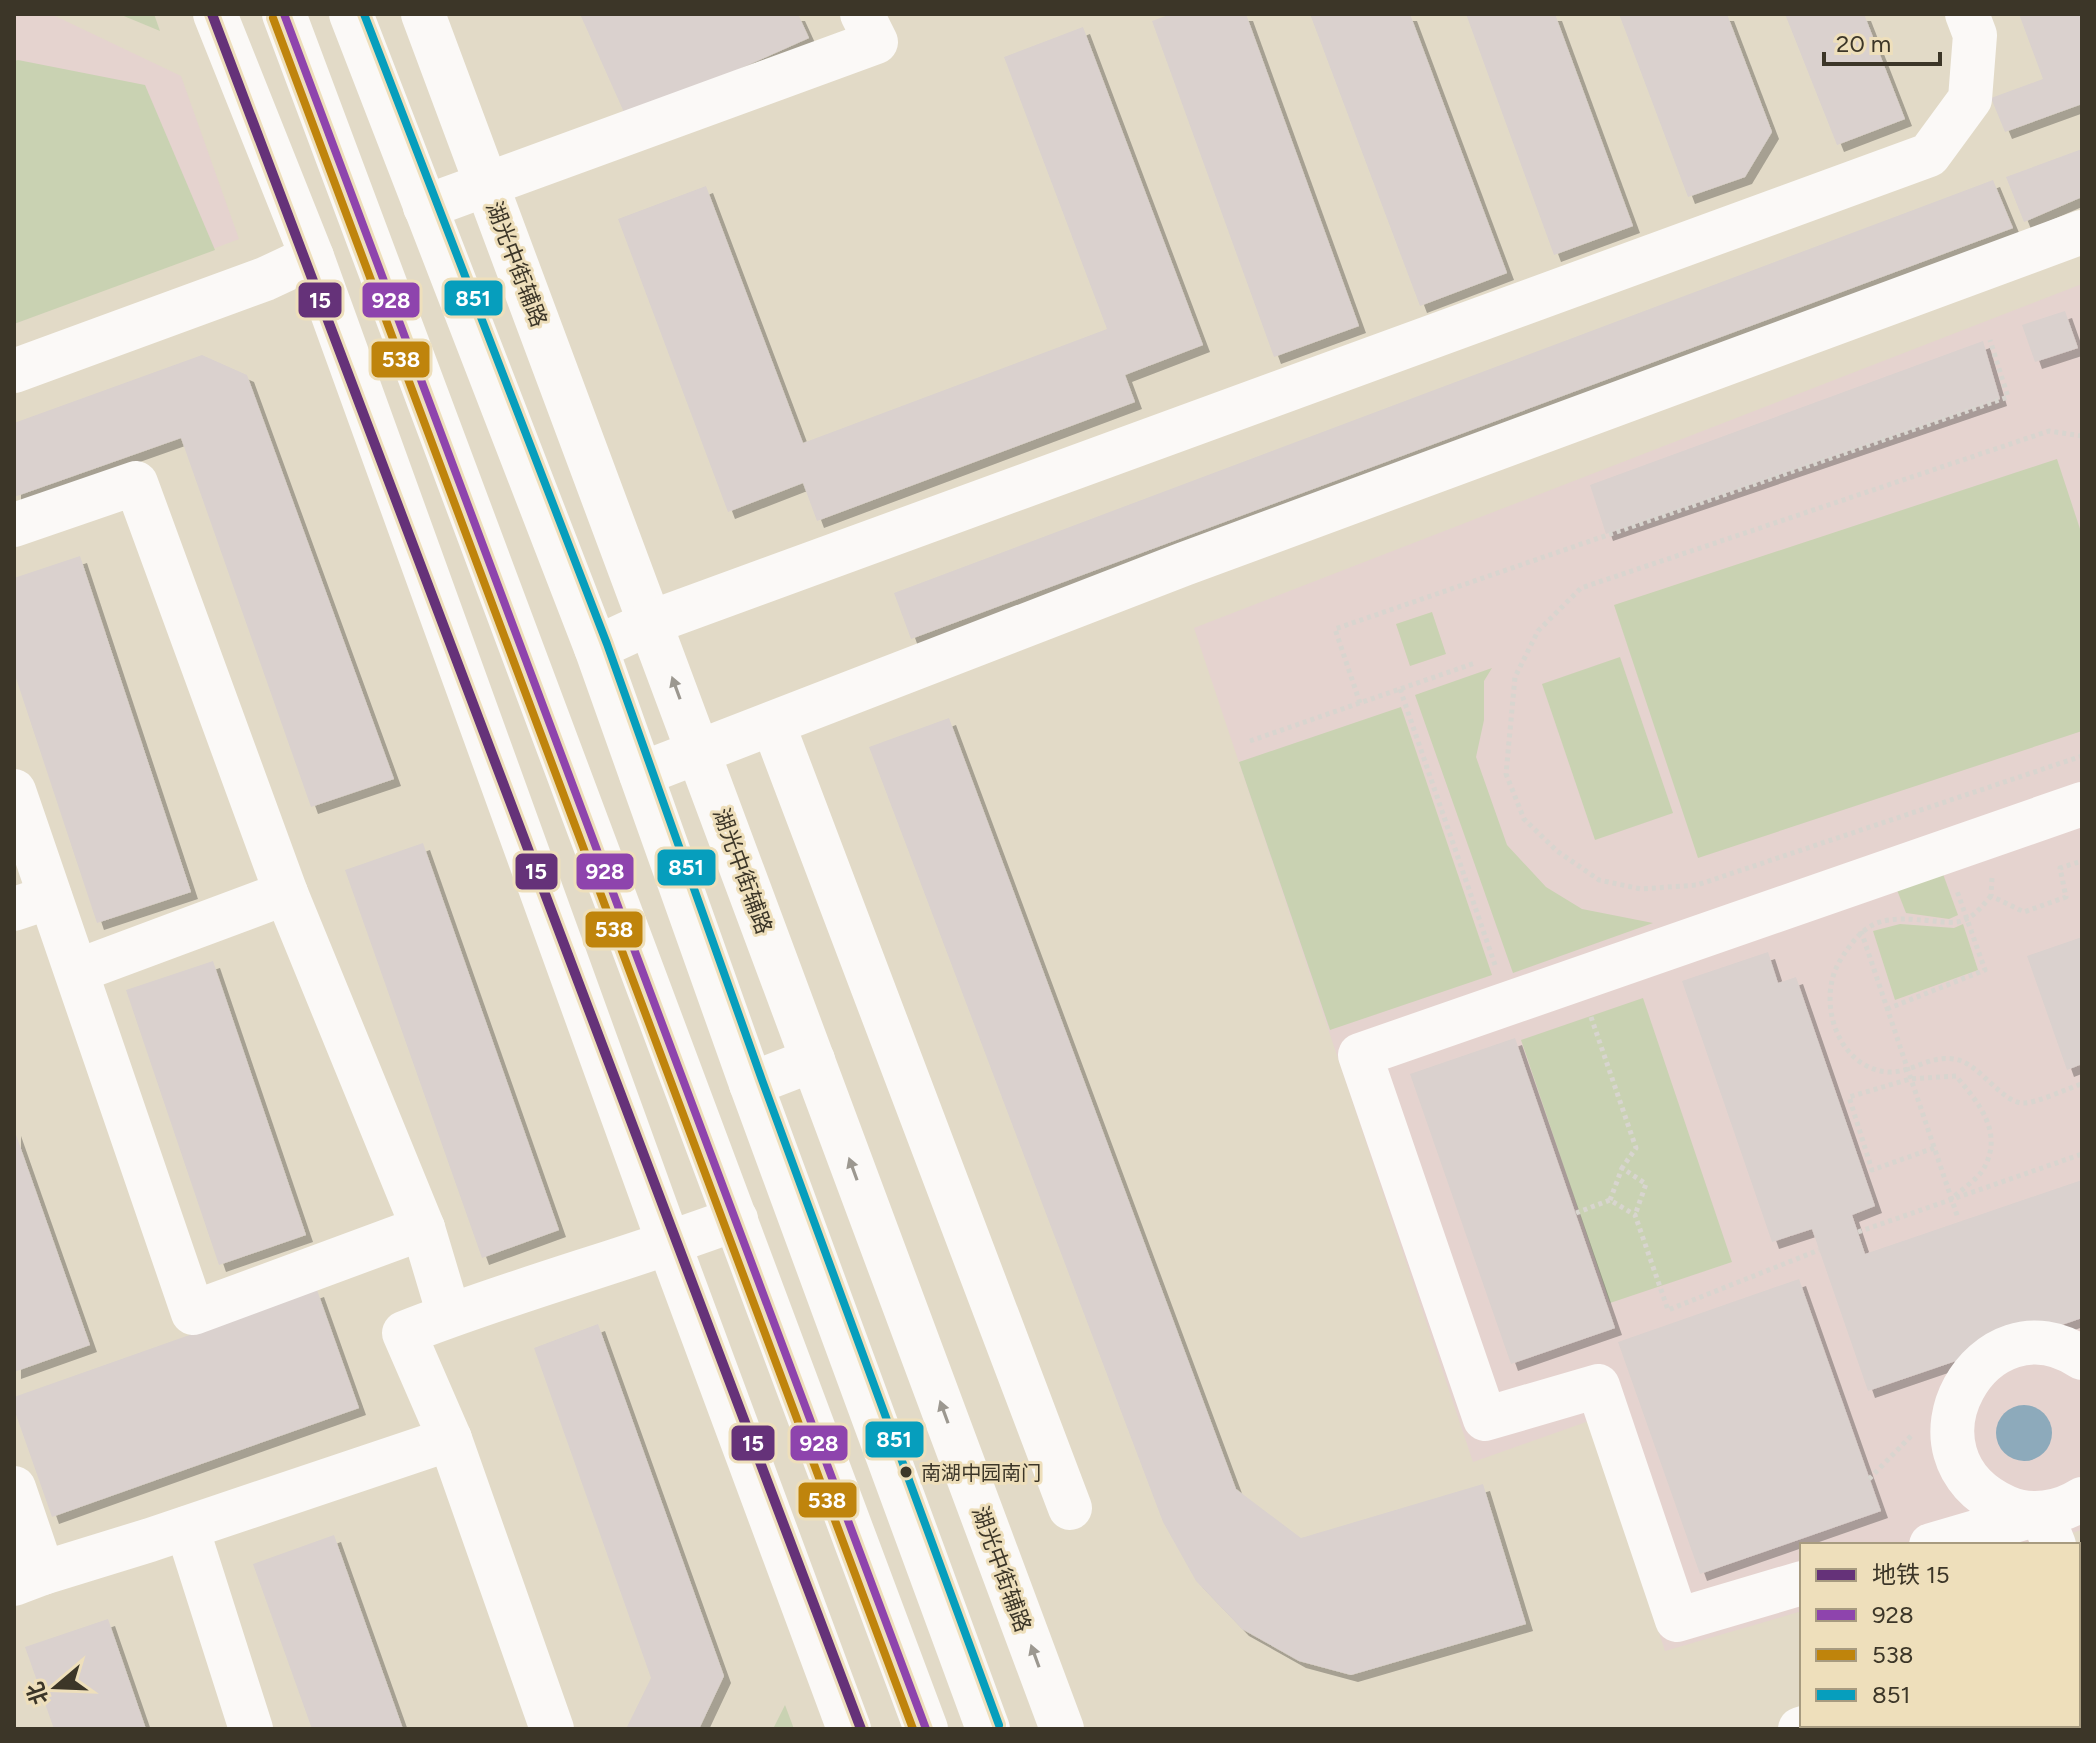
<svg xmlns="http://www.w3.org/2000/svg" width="2096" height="1743" font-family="Figtree,'Noto Sans SC',sans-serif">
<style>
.education{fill:#e5d3cf}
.green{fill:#c9d2b2}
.water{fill:#8daabb}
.building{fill:#dad1ce;filter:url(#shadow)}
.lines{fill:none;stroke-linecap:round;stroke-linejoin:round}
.path{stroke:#d8d5cf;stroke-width:5;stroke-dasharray:4 4;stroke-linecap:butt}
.minor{stroke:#fbf9f7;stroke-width:44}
.secondary{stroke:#fbf9f7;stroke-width:44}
.primary{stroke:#fbf9f7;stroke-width:44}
.bus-1-casing{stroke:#eedfbb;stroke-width:14}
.bus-2-casing{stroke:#eedfbb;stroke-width:14}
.bus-3-casing{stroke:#eedfbb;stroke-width:14}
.bus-1{stroke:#8e44ad;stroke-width:8}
.bus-2{stroke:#bf840c;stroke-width:8}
.bus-3{stroke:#069ebd;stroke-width:8}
.metro-1-casing{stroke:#eedfbb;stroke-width:16}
.metro-1{stroke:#653279;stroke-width:10}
.oneway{fill:#9c9890}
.bus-dot{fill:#3c3628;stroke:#eedfbb;stroke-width:3}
.labels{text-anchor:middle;stroke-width:6;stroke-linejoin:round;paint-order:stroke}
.bus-label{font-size:20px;fill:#3c3628;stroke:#eedfbb;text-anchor:start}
.street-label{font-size:22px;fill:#3c3628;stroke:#eedfbb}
.line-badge{stroke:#eedfbb;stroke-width:3}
.badge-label{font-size:22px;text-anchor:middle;font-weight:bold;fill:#fff}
</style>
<defs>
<filter id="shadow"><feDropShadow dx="7" dy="7" stdDeviation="0" flood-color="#0004"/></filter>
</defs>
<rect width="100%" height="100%" fill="#e2dac7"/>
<g class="education">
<path d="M 14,14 L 51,14 L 181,76 L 239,239 L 14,324 Z"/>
<path d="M 2082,284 L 2082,1530 L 2032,1545 L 1802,1545 L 1802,1611 L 1665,1651 L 1589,1421 L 1473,1462 L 1194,628 Z"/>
</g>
<g class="green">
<path d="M 119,14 L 154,14 L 160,31 Z"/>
<path d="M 18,60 L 145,85 L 215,250 L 14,324 L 14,61 Z"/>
<path d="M 2057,459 L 2082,535 L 2082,731 L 1698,858 L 1614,605 Z"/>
<path d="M 1432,612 L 1446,654 L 1410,666 L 1396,624 Z"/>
<path d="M 1620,657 L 1673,813 L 1595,840 L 1542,684 Z"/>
<path d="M 1492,668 L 1484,681 L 1484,720 L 1476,757 L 1507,845 L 1546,887 L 1582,909 L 1653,923 L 1513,973 L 1415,695 Z"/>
<path d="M 1401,707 L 1492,975 L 1330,1030 L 1239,762 Z"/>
<path d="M 1943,874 L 1958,915 L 1949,919 L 1906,913 L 1897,890 Z"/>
<path d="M 1900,924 L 1954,928 L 1963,924 L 1978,970 L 1895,1000 L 1873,931 Z"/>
<path d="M 1643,998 L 1732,1262 L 1610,1303 L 1521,1040 Z"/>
<path d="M 785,1705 L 794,1729 L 773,1729 Z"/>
</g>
<circle class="water" cx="2024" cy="1433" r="28"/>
<g class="building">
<path d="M 580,14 L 798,14 L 809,38 L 627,119 Z"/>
<path d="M 1171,14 L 1246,14 L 1359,326 L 1274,357 L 1152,21 Z"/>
<path d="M 1310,14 L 1410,14 L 1507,273 L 1420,306 Z"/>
<path d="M 1466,14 L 1555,14 L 1633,226 L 1554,255 Z"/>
<path d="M 1619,14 L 1727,14 L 1772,132 L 1745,177 L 1688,197 Z"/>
<path d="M 1785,14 L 1864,14 L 1905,119 L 1837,145 Z"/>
<path d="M 2019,14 L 2082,14 L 2082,104 L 2005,132 L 1991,98 L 2043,79 Z"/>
<path d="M 1083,27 L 1203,345 L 1125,375 L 1135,402 L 817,521 L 803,483 L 728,512 L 618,219 L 706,186 L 803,443 L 1107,329 L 1004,57 Z"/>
<path d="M 2082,149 L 2082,197 L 2024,222 L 2006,177 Z"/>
<path d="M 1993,180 L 2013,228 L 911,639 L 894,593 Z"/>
<path d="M 2065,311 L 2078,348 L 2035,362 L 2022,325 Z"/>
<path d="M 1983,341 L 2000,399 L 1606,534 L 1590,485 Z"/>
<path d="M 202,355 L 247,375 L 394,779 L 311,807 L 181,438 L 14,497 L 14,423 Z"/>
<path d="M 80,556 L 191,892 L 97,923 L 14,672 L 14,578 Z"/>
<path d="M 949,718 L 1236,1489 L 1301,1538 L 1483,1484 L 1526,1624 L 1351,1675 L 1299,1661 L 1242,1629 L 1196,1581 L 1163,1522 L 869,747 Z"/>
<path d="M 423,843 L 559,1230 L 482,1258 L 345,870 Z"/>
<path d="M 2082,937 L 2082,1064 L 2067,1070 L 2027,956 Z"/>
<path d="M 1768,952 L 1778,983 L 1796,977 L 1875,1206 L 1852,1215 L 1865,1254 L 2082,1180 L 2082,1318 L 1868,1391 L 1812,1229 L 1772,1242 L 1682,981 Z"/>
<path d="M 213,961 L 306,1235 L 219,1265 L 126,990 Z"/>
<path d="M 1515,1038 L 1615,1328 L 1511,1364 L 1410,1074 Z"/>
<path d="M 14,1129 L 90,1345 L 14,1372 Z"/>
<path d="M 1799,1279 L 1881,1511 L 1700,1574 L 1618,1342 Z"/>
<path d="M 317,1290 L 359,1408 L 52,1517 L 14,1409 L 14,1397 Z"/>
<path d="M 598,1324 L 724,1676 L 699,1729 L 626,1729 L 651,1678 L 534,1348 Z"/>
<path d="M 334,1535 L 403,1729 L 312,1729 L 253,1564 Z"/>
<path d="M 108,1619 L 146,1729 L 54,1729 L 25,1647 Z"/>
</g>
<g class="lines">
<g class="path">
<path d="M 2082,436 L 2049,431 L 1581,588 L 1538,631 L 1515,677 L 1506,774 L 1524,819 L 1557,851 L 1599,880 L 1641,889 L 1697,885 L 2082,756"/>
<path d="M 1400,689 L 1495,965"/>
<path d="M 1360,703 L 1335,629 L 2008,397 L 1990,340"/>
<path d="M 1250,741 L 1475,663"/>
<path d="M 1992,878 L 1991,896 L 2024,912 L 2066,897 L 2060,868 L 2082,861"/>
<path d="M 1991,896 C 1983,905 1975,916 1964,920 C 1955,924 1943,922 1934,921 C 1887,917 1868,915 1841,959 C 1815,999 1837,1069 1889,1072 C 1911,1073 1930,1055 1954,1059 C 1979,1062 2002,1104 2024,1103 C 2037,1103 2068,1088 2082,1084"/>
<path d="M 1861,931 L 1958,1218"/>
<path d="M 1887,1009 L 1985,970 L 1957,891"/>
<path d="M 1591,1017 L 1636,1148 L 1622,1168"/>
<path d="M 1934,1148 L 1872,1170 L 1849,1097 L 1910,1079 L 1956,1076 C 1978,1102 2004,1132 1984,1168 C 1978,1179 1961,1190 1951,1199"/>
<path d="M 1610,1200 L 1622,1168 L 1646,1184 L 1635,1215"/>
<path d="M 1576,1213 L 1610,1200 L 1635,1215 L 1668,1310 L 1819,1250"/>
<path d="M 1858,1232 L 2082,1154"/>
<path d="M 1869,1479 L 1913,1434"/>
</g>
<g class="minor">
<path d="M 215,14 L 312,257 L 669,1244 L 849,1729"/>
<path d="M 423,14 L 1062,1729"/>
<path d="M 425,207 L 876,42 L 862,14"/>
<path d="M 14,371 L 265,279 L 312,257"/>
<path d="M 14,525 L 136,483 L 286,893 L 423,1228 L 449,1315"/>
<path d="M 596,648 L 652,622 L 1929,155 L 1970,99 L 1975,35 L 1967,14"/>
<path d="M 773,724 L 1070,1508"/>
<path d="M 641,774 L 1184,564 L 2082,232"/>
<path d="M 14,791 L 193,1313 L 423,1228"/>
<path d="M 14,909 L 50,897"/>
<path d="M 77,971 L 286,893"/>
<path d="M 751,1084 L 813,1060"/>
<path d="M 2082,1358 C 1984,1292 1890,1455 2006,1507 C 2031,1518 2060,1513 2082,1499"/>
<path d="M 450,1439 L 552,1729"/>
<path d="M 14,1488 L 43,1573"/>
<path d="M 187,1528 L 251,1729"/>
<path d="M 1931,1545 L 2041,1513 L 2054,1545"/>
<path d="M 1802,1583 L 1677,1620 L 1598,1386 L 1485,1419 L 1360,1055 L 2082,804"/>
<path d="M 14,1584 L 43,1573 L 150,1540 L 450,1439 L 404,1333 C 513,1290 627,1260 736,1219"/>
<path d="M 2078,1605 L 2082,1615"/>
</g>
<g class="secondary">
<path d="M 284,14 L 926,1729"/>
<path d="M 351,14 L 596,648 L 751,1084 L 988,1729"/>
</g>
<g class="primary">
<path d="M 2078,1646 L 2082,1645"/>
<path d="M 1800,1729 L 1813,1725"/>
</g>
<defs>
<path id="bus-1" d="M 284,14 L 926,1729"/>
<path id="bus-2" d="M 273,18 L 913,1729"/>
<path id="bus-3" d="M 364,14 L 607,644 L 762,1080 L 999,1725"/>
</defs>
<use href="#bus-1" class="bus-1-casing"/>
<use href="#bus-2" class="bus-2-casing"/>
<use href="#bus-3" class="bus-3-casing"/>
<use href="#bus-1" class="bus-1"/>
<use href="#bus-2" class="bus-2"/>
<use href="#bus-3" class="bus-3"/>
<defs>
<path id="metro-1" d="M 212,14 L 861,1729"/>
</defs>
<use href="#metro-1" class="metro-1-casing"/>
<use href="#metro-1" class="metro-1"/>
</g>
<defs><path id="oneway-solid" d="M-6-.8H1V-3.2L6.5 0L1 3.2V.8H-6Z" transform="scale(2)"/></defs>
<g class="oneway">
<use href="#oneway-solid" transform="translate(676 688) rotate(-110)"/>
<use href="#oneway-solid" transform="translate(853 1169) rotate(-110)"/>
<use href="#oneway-solid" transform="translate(944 1412) rotate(-110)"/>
<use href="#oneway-solid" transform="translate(1035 1656) rotate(-110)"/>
</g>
<circle class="bus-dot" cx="906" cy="1472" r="7"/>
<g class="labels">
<g class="bus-label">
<text x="921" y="1480">南湖中园南门</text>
</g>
<g class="street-label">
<text transform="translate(517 264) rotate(69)" y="8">湖光中街辅路</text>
<text transform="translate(743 871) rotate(70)" y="8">湖光中街辅路</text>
<text transform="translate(1002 1569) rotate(70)" y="8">湖光中街辅路</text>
</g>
</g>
<g class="line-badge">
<rect x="443" y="279" width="61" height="38" rx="8" fill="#069ebd"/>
<rect x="297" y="281" width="46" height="38" rx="8" fill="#653279"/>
<rect x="361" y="281" width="60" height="38" rx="8" fill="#8e44ad"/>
<rect x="370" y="340" width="61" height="39" rx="8" fill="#bf840c"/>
<rect x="656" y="848" width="61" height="39" rx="8" fill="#069ebd"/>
<rect x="514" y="852" width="45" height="39" rx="8" fill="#653279"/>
<rect x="575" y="852" width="60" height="39" rx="8" fill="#8e44ad"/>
<rect x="584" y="910" width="60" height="39" rx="8" fill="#bf840c"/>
<rect x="864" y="1420" width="61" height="39" rx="8" fill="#069ebd"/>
<rect x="730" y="1424" width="46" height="38" rx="8" fill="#653279"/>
<rect x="789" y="1424" width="60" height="38" rx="8" fill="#8e44ad"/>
<rect x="797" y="1481" width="61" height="38" rx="8" fill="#bf840c"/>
</g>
<g class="badge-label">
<text x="473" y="306">851</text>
<text x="320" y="308">15</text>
<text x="391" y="308">928</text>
<text x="401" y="367">538</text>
<text x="686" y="875">851</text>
<text x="536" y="879">15</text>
<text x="605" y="879">928</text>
<text x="614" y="937">538</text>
<text x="894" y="1447">851</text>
<text x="753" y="1451">15</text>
<text x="819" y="1451">928</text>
<text x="827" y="1508">538</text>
</g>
<rect width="2096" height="1743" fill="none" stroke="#3c3628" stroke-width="32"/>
<rect x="1800" y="1543" width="280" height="184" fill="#eedfbb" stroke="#a79b80" stroke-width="2"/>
<rect x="1816" y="1569" width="40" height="12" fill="#653279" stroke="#a79b80" stroke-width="2"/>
<text x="1872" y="1583" font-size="24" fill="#3c3628">地铁 15</text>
<rect x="1816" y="1609" width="40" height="12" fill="#8e44ad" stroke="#a79b80" stroke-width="2"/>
<text x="1872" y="1623" font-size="24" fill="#3c3628">928</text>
<rect x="1816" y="1649" width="40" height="12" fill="#bf840c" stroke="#a79b80" stroke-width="2"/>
<text x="1872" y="1663" font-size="24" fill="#3c3628">538</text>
<rect x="1816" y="1689" width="40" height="12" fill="#069ebd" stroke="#a79b80" stroke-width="2"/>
<text x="1872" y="1703" font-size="24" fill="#3c3628">851</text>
<g transform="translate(56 1687) rotate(251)" stroke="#eedfbb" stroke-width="6" paint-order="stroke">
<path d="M0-6L14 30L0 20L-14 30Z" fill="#3c3628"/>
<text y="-12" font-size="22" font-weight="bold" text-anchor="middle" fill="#3c3628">北</text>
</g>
<path d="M1824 52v12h116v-12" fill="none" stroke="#3c3628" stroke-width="4"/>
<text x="1836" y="52" font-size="24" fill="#3c3628" stroke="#eedfbb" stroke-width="6" paint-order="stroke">20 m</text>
</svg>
